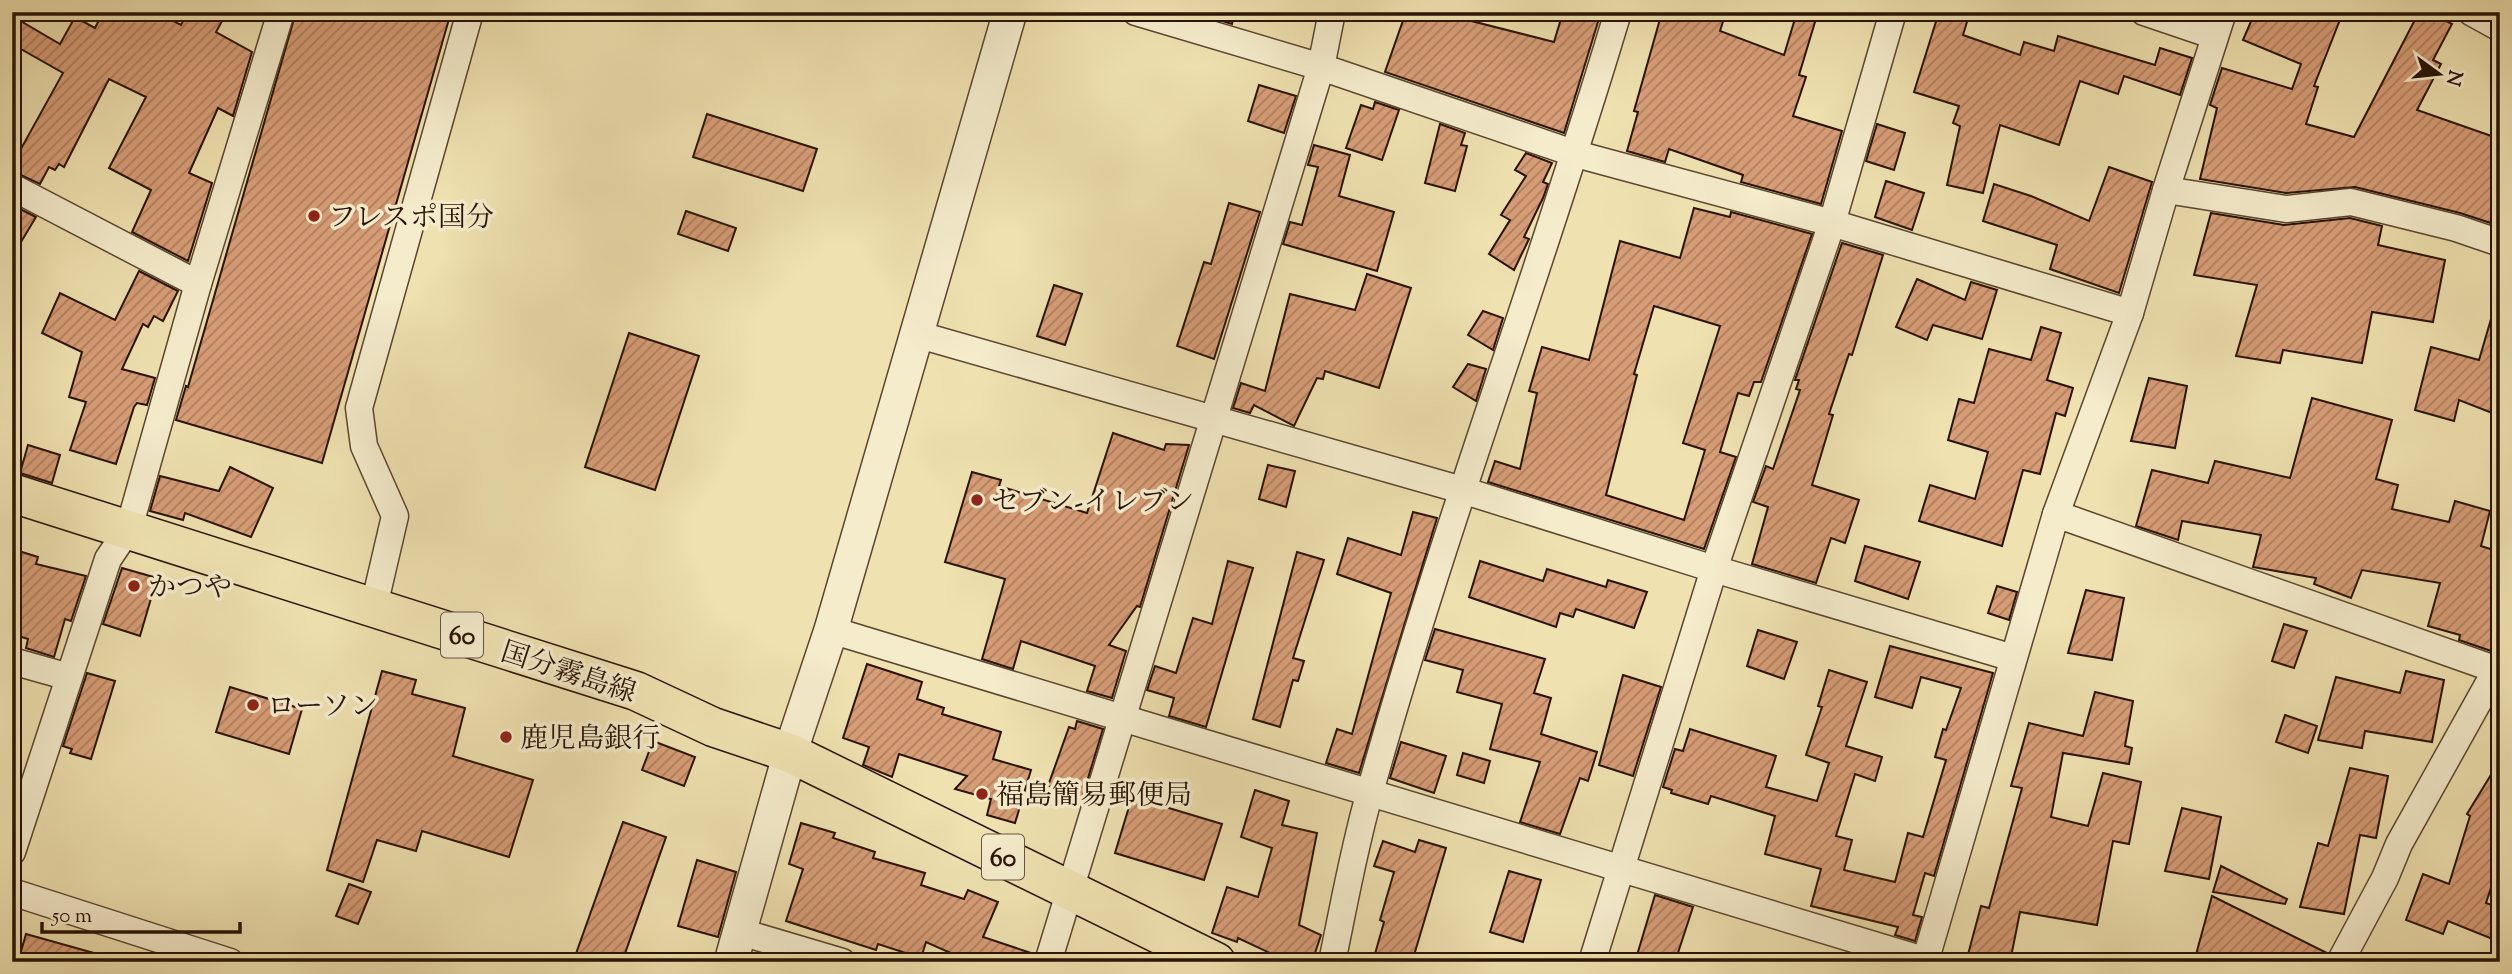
<svg xmlns="http://www.w3.org/2000/svg" width="2512" height="974" font-family="'Sorts Mill Goudy','Noto Serif JP',serif">
<style>
.building{fill:url(#building-hatch);stroke:#291304;stroke-width:2;fill-rule:evenodd}
.lines{fill:none;stroke-linecap:round;stroke-linejoin:round}
.minor-casing{stroke:#5a462f;stroke-width:29}
.tertiary-casing{stroke:#5a462f;stroke-width:36}
.primary-casing{stroke:#291304;stroke-width:41}
.minor{stroke:#f5eccc;stroke-width:26}
.tertiary{stroke:#f5eccc;stroke-width:33}
.primary{stroke:#efe1b0;stroke-width:38}
.poi-dot{fill:#8f2418;stroke:#f5eccc;stroke-width:2.5}
.labels{text-anchor:middle;stroke-width:7;stroke-linejoin:round;paint-order:stroke}
.shield{fill:#f5eccc;stroke:#665440;stroke-width:2}
.shield-label{font-size:26px;font-weight:bold;fill:#291304}
.poi-label{font-size:28px;fill:#291304;stroke:#f5eccc;text-anchor:start}
.street-label{font-size:28px;fill:#291304;stroke:#f5eccc}
</style>
<defs>
<pattern id="building-hatch" width="6" height="6" patternUnits="userSpaceOnUse" patternTransform="scale(1.75)"><rect width="6" height="6" fill="#d79d77"/><path d="M-1 1l2-2M0 6l6-6M5 7l2-2" fill="none" stroke="#ae7f5f"/></pattern>
</defs>
<rect width="100%" height="100%" fill="#efe1b0"/>
<filter id="stains"><feTurbulence type="fractalNoise" baseFrequency=".00286" numOctaves="4"/><feColorMatrix values="0 0 0 0 .2 0 0 0 0 .09 0 0 0 0 .02 0 0 0 .5 -.17"/></filter>
<radialGradient id="worn" r=".72"><stop offset=".6" stop-color="#630" stop-opacity="0"/><stop offset="1" stop-color="#630" stop-opacity=".3"/></radialGradient>
<g class="building">
<path d="M 103,12 L 156,12 L 181,25 L 188,12 L 227,12 L 216,32 L 252,52 L 233,116 L 218,108 L 189,173 L 212,183 L 188,261 L 132,232 L 151,190 L 109,168 L 146,97 L 109,79 L 64,167 L 59,164 L 55,170 L 49,167 L 40,184 L 12,171 L 12,165 L 63,73 L 12,44 L 12,16 L 60,44 L 75,17 L 95,28 Z"/>
<path d="M 296,12 L 451,12 L 322,463 L 176,420 L 186,386 L 188,387 Z"/>
<path d="M 1192,12 L 1234,12 L 1232,24 Z"/>
<path d="M 1406,12 L 1436,12 L 1554,42 L 1563,12 L 1601,12 L 1564,133 L 1385,72 Z"/>
<path d="M 1662,12 L 1726,12 L 1720,31 L 1784,55 L 1797,12 L 1818,12 L 1799,75 L 1806,77 L 1793,116 L 1842,131 L 1821,204 L 1741,182 L 1743,175 L 1669,149 L 1665,162 L 1627,151 L 1638,112 L 1634,111 Z"/>
<path d="M 1939,12 L 1970,12 L 1963,35 L 2020,55 L 2024,42 L 2054,51 L 2058,36 L 2155,65 L 2160,48 L 2192,58 L 2180,95 L 2124,76 L 2118,94 L 2080,81 L 2059,145 L 2000,125 L 1983,193 L 1947,185 L 1960,126 L 1953,123 L 1959,106 L 1914,92 Z"/>
<path d="M 2255,12 L 2343,12 L 2314,86 L 2318,87 L 2306,124 L 2354,137 L 2419,12 L 2430,12 L 2452,24 L 2433,60 L 2441,64 L 2417,110 L 2500,139 L 2500,226 L 2460,213 L 2355,187 L 2286,193 L 2200,179 L 2217,108 L 2210,105 L 2222,68 L 2292,89 L 2301,64 L 2243,40 Z"/>
<path d="M 1259,85 L 1296,96 L 1284,133 L 1248,121 Z"/>
<path d="M 1375,102 L 1399,110 L 1382,160 L 1346,148 L 1361,105 L 1373,109 Z"/>
<path d="M 707,114 L 817,149 L 803,191 L 693,157 Z"/>
<path d="M 1440,124 L 1465,133 L 1461,145 L 1467,146 L 1455,191 L 1425,183 Z"/>
<path d="M 1877,124 L 1905,133 L 1894,170 L 1866,161 Z"/>
<path d="M 1314,145 L 1350,155 L 1339,196 L 1394,212 L 1377,271 L 1283,244 L 1290,222 L 1302,225 L 1318,167 L 1308,165 Z"/>
<path d="M 1526,153 L 1552,163 L 1543,182 L 1548,184 L 1543,198 L 1524,237 L 1529,239 L 1514,270 L 1489,254 L 1510,220 L 1501,215 L 1526,176 L 1515,170 Z"/>
<path d="M 2109,167 L 2152,182 L 2119,293 L 2050,269 L 2057,245 L 1983,221 L 1994,184 L 2031,196 L 2089,221 Z"/>
<path d="M 1886,181 L 1924,193 L 1912,230 L 1875,217 Z"/>
<path d="M 1229,203 L 1260,212 L 1214,359 L 1177,346 L 1204,262 L 1211,264 Z"/>
<path d="M 12,205 L 36,217 L 12,257 Z"/>
<path d="M 1694,208 L 1730,217 L 1731,212 L 1812,234 L 1761,382 L 1754,382 L 1749,396 L 1738,393 L 1720,452 L 1736,457 L 1704,549 L 1488,482 L 1495,461 L 1520,469 L 1537,393 L 1529,391 L 1542,347 L 1589,360 L 1620,241 L 1680,258 ZM 1654,306 L 1720,326 L 1683,443 L 1705,450 L 1684,520 L 1606,495 L 1637,375 L 1634,374 Z"/>
<path d="M 686,211 L 736,228 L 728,251 L 678,234 Z"/>
<path d="M 2211,213 L 2284,225 L 2350,218 L 2382,226 L 2378,245 L 2445,260 L 2433,322 L 2372,312 L 2362,363 L 2283,350 L 2280,363 L 2236,356 L 2257,285 L 2194,275 Z"/>
<path d="M 1842,243 L 1883,255 L 1852,355 L 1849,354 L 1829,414 L 1833,415 L 1812,485 L 1859,500 L 1845,543 L 1831,538 L 1816,583 L 1752,564 L 1768,507 L 1753,502 L 1766,466 L 1773,469 L 1800,390 L 1796,389 L 1799,380 L 1795,380 Z"/>
<path d="M 139,271 L 178,291 L 163,321 L 154,316 L 148,327 L 143,324 L 122,369 L 155,378 L 147,405 L 137,403 L 134,407 L 116,464 L 70,450 L 86,402 L 69,397 L 82,352 L 42,333 L 60,293 L 115,320 Z"/>
<path d="M 1367,274 L 1411,288 L 1379,388 L 1325,371 L 1323,379 L 1317,378 L 1294,426 L 1254,405 L 1250,413 L 1233,408 L 1241,383 L 1265,391 L 1290,294 L 1355,310 Z"/>
<path d="M 1917,279 L 1965,300 L 1971,282 L 1997,290 L 1982,339 L 1933,325 L 1927,340 L 1896,327 Z"/>
<path d="M 1054,285 L 1082,294 L 1065,345 L 1037,336 Z"/>
<path d="M 2494,309 L 2500,310 L 2500,416 L 2459,400 L 2454,421 L 2415,410 L 2431,347 L 2479,360 Z"/>
<path d="M 1483,311 L 1503,318 L 1493,350 L 1468,335 Z"/>
<path d="M 2041,327 L 2061,333 L 2047,380 L 2073,388 L 2065,416 L 2056,413 L 2040,474 L 2023,470 L 2002,546 L 1919,521 L 1930,485 L 1975,499 L 1988,452 L 1948,440 L 1959,399 L 1974,403 L 1989,349 L 2031,360 Z"/>
<path d="M 629,333 L 699,356 L 655,490 L 585,467 Z"/>
<path d="M 1468,364 L 1486,369 L 1476,401 L 1453,387 Z"/>
<path d="M 2149,378 L 2187,386 L 2175,448 L 2131,441 Z"/>
<path d="M 2312,398 L 2392,420 L 2376,479 L 2398,485 L 2392,509 L 2449,522 L 2455,501 L 2490,511 L 2481,546 L 2500,552 L 2500,654 L 2459,640 L 2460,635 L 2428,626 L 2440,583 L 2362,570 L 2351,598 L 2314,584 L 2316,578 L 2253,567 L 2261,535 L 2182,521 L 2178,540 L 2136,526 L 2152,470 L 2208,483 L 2215,461 L 2290,478 Z"/>
<path d="M 1113,433 L 1164,450 L 1166,444 L 1189,445 L 1140,607 L 1137,606 L 1109,645 L 1126,651 L 1112,698 L 1087,691 L 1095,666 L 1021,641 L 1013,669 L 982,659 L 1005,579 L 945,562 L 972,472 L 1001,480 L 999,486 L 1087,513 Z"/>
<path d="M 28,445 L 60,455 L 52,483 L 20,473 Z"/>
<path d="M 1268,465 L 1295,471 L 1286,507 L 1259,499 Z"/>
<path d="M 230,467 L 273,488 L 251,537 L 185,513 L 183,520 L 150,511 L 160,476 L 219,491 Z"/>
<path d="M 1413,512 L 1437,518 L 1359,773 L 1326,763 L 1337,729 L 1352,734 L 1391,593 L 1337,574 L 1348,538 L 1401,555 Z"/>
<path d="M 1865,546 L 1920,562 L 1908,599 L 1855,581 Z"/>
<path d="M 12,549 L 38,557 L 36,564 L 86,576 L 71,621 L 65,619 L 54,657 L 26,648 L 28,639 L 12,634 Z"/>
<path d="M 1297,552 L 1324,560 L 1293,658 L 1304,661 L 1298,681 L 1293,680 L 1280,727 L 1253,719 Z"/>
<path d="M 1228,561 L 1253,568 L 1206,727 L 1169,716 L 1174,698 L 1147,690 L 1155,666 L 1176,673 L 1193,618 L 1212,624 Z"/>
<path d="M 1480,561 L 1543,581 L 1547,569 L 1606,587 L 1608,580 L 1647,592 L 1634,628 L 1576,609 L 1573,617 L 1560,613 L 1556,627 L 1469,597 Z"/>
<path d="M 122,568 L 157,578 L 140,636 L 103,624 Z"/>
<path d="M 1997,586 L 2017,592 L 2009,620 L 1988,613 Z"/>
<path d="M 2086,590 L 2124,598 L 2112,660 L 2068,653 Z"/>
<path d="M 2284,624 L 2307,631 L 2294,668 L 2272,661 Z"/>
<path d="M 1435,629 L 1545,659 L 1534,693 L 1551,698 L 1541,734 L 1597,752 L 1588,781 L 1580,778 L 1560,834 L 1520,822 L 1540,762 L 1490,749 L 1502,704 L 1457,692 L 1463,670 L 1425,660 Z"/>
<path d="M 1758,630 L 1797,642 L 1784,679 L 1747,666 Z"/>
<path d="M 1890,646 L 1993,673 L 1934,876 L 1925,873 L 1913,915 L 1922,917 L 1915,941 L 1895,935 L 1898,927 L 1811,906 L 1821,869 L 1765,854 L 1775,816 L 1711,796 L 1708,804 L 1671,793 L 1672,790 L 1663,787 L 1675,749 L 1683,751 L 1690,729 L 1776,756 L 1766,787 L 1817,801 L 1829,763 L 1806,755 L 1822,707 L 1818,706 L 1829,670 L 1867,682 L 1846,746 L 1882,757 L 1875,781 L 1855,774 L 1836,836 L 1852,840 L 1844,870 L 1895,882 L 1908,833 L 1923,837 L 1946,760 L 1935,757 L 1943,729 L 1946,730 L 1961,688 L 1921,677 L 1912,708 L 1875,697 Z"/>
<path d="M 867,664 L 922,682 L 917,699 L 944,708 L 942,714 L 1001,732 L 993,759 L 1031,770 L 1015,823 L 987,815 L 991,799 L 955,789 L 967,776 L 899,754 L 892,777 L 863,765 L 869,747 L 843,738 Z"/>
<path d="M 382,671 L 416,680 L 412,694 L 465,708 L 453,756 L 533,780 L 509,857 L 422,831 L 416,851 L 377,840 L 363,882 L 327,870 Z"/>
<path d="M 2406,671 L 2444,680 L 2432,742 L 2365,731 L 2362,748 L 2318,740 L 2336,677 L 2400,693 Z"/>
<path d="M 87,673 L 115,681 L 91,759 L 70,753 L 72,749 L 63,746 Z"/>
<path d="M 1623,675 L 1661,687 L 1633,776 L 1599,765 Z"/>
<path d="M 230,687 L 302,709 L 289,754 L 216,732 Z"/>
<path d="M 2095,692 L 2133,701 L 2125,746 L 2132,748 L 2129,764 L 2063,753 L 2051,817 L 2088,826 L 2103,773 L 2141,782 L 2129,844 L 2113,841 L 2097,925 L 2020,912 L 2010,962 L 1966,962 L 1981,906 L 1989,908 L 2022,788 L 2011,786 L 2029,723 L 2083,736 Z"/>
<path d="M 2285,715 L 2317,726 L 2308,753 L 2276,742 Z"/>
<path d="M 1077,721 L 1103,729 L 1082,798 L 1048,786 L 1069,727 L 1075,729 Z"/>
<path d="M 653,741 L 695,757 L 684,786 L 642,770 Z"/>
<path d="M 1401,742 L 1446,756 L 1434,793 L 1390,778 Z"/>
<path d="M 1463,753 L 1490,761 L 1484,783 L 1457,775 Z"/>
<path d="M 2500,760 L 2500,861 L 2486,903 L 2500,908 L 2500,927 L 2495,940 L 2448,921 L 2443,934 L 2406,920 L 2423,874 L 2449,884 L 2470,816 L 2467,814 Z"/>
<path d="M 2350,768 L 2388,776 L 2376,838 L 2360,835 L 2344,914 L 2300,907 L 2318,843 L 2328,846 Z"/>
<path d="M 1255,790 L 1289,801 L 1282,825 L 1317,833 L 1299,925 L 1321,935 L 1312,962 L 1289,962 L 1238,938 L 1237,942 L 1212,933 L 1227,887 L 1258,897 L 1272,848 L 1241,837 Z"/>
<path d="M 1132,797 L 1222,824 L 1204,880 L 1115,853 Z"/>
<path d="M 2182,808 L 2221,817 L 2209,879 L 2165,871 Z"/>
<path d="M 623,822 L 666,837 L 622,962 L 573,962 Z"/>
<path d="M 801,823 L 835,833 L 833,838 L 875,852 L 873,858 L 925,873 L 921,885 L 964,899 L 968,890 L 998,902 L 983,937 L 1034,954 L 1033,962 L 971,962 L 926,942 L 921,958 L 878,944 L 876,950 L 786,921 L 803,869 L 789,864 Z"/>
<path d="M 1419,840 L 1446,848 L 1412,962 L 1404,962 L 1375,954 L 1384,922 L 1380,920 L 1394,872 L 1374,866 L 1383,841 L 1415,852 Z"/>
<path d="M 697,860 L 736,872 L 718,937 L 678,926 Z"/>
<path d="M 2221,866 L 2287,899 L 2285,904 L 2213,892 Z"/>
<path d="M 1509,871 L 1541,880 L 1523,942 L 1490,932 Z"/>
<path d="M 349,884 L 371,892 L 358,924 L 336,916 Z"/>
<path d="M 1655,895 L 1693,907 L 1675,962 L 1635,962 Z"/>
<path d="M 2212,896 L 2327,953 L 2324,962 L 2194,962 Z"/>
<path d="M 26,934 L 101,955 L 100,962 L 18,962 Z"/>
</g>
<g class="lines">
<defs>
<g id="minor">
<path d="M 1136,12 L 1321,67 L 1576,154 L 1832,223 L 2130,313"/>
<path d="M 2144,12 L 2215,36"/>
<path d="M 2471,12 L 2500,28"/>
<path d="M 12,187 L 198,284"/>
<path d="M 2166,190 L 2286,209 L 2351,202 L 2456,228 L 2500,243"/>
<path d="M 916,334 L 1462,490 L 1714,569 L 2013,658"/>
<path d="M 2056,514 L 2500,671"/>
<path d="M 374,606 L 395,516 L 364,446 L 359,408 L 470,12"/>
<path d="M 831,630 L 1930,962"/>
<path d="M 12,661 L 69,677"/>
<path d="M 12,852 L 108,559 L 129,528 L 198,284 L 281,12"/>
<path d="M 12,892 L 230,962"/>
<path d="M 741,932 L 842,962"/>
<path d="M 1048,962 L 1321,67 L 1332,12"/>
<path d="M 1332,962 C 1344,905 1354,847 1370,792 C 1443,529 1540,274 1618,12"/>
<path d="M 1592,962 L 1714,569 L 1832,223 L 1893,12"/>
<path d="M 1925,962 L 2056,514 L 2130,313 L 2166,190 L 2223,12"/>
<path d="M 2340,962 L 2385,878 L 2399,844 L 2495,672"/>
</g>
<path id="tertiary" d="M 731,962 L 790,753 L 831,630 L 1010,12"/>
<path id="primary" d="M 12,493 L 636,691 L 713,727 L 790,753 L 1216,962"/>
</defs>
<use href="#minor" class="minor-casing"/>
<use href="#tertiary" class="tertiary-casing"/>
<use href="#primary" class="primary-casing"/>
<use href="#minor" class="minor"/>
<use href="#tertiary" class="tertiary"/>
<use href="#primary" class="primary"/>
</g>
<g class="poi-dot">
<circle cx="314" cy="216" r="7"/>
<circle cx="977" cy="500" r="7"/>
<circle cx="134" cy="586" r="7"/>
<circle cx="253" cy="705" r="7"/>
<circle cx="506" cy="737" r="7"/>
<circle cx="982" cy="794" r="7"/>
</g>
<g class="labels">
<g class="shield">
<rect x="441" y="612.5" width="42" height="45" rx="5"/>
<rect x="982" y="834.5" width="42" height="45" rx="5"/>
</g>
<g class="shield-label">
<text x="462" y="644">60</text>
<text x="1003" y="866">60</text>
</g>
<g class="poi-label">
<text x="328" y="226">フレスポ国分</text>
<text x="991" y="510">セブン-イレブン</text>
<text x="148" y="596">かつや</text>
<text x="267" y="715">ローソン</text>
<text x="520" y="747">鹿児島銀行</text>
<text x="996" y="804">福島簡易郵便局</text>
</g>
<g class="street-label">
<text transform="translate(569 671) rotate(18)" y="10">国分霧島線</text>
</g>
</g>
<rect width="2512" height="974" fill="none" stroke="#efe1b0" stroke-width="42"/>
<rect x="14" y="14" width="2484" height="946" fill="none" stroke="#291304" stroke-width="3.5"/>
<rect x="21" y="21" width="2470" height="932" fill="none" stroke="#291304" stroke-width="2"/>
<g transform="translate(2439 74) rotate(105)" stroke="#f5eccc" stroke-width="5" paint-order="stroke">
<path d="M0-5L12 26L0 18L-12 26Z" fill="#291304"/>
<text y="-10" font-size="19" font-weight="bold" text-anchor="middle" fill="#291304">N</text>
</g>
<path d="M42 922v10h198v-10" fill="none" stroke="#291304" stroke-width="3.5"/>
<text x="52" y="922" font-size="21" fill="#291304" stroke="#f5eccc" stroke-width="5" paint-order="stroke">50 m</text>
<rect width="100%" height="100%" filter="url(#stains)"/>
<rect width="100%" height="100%" fill="url(#worn)"/>
</svg>
